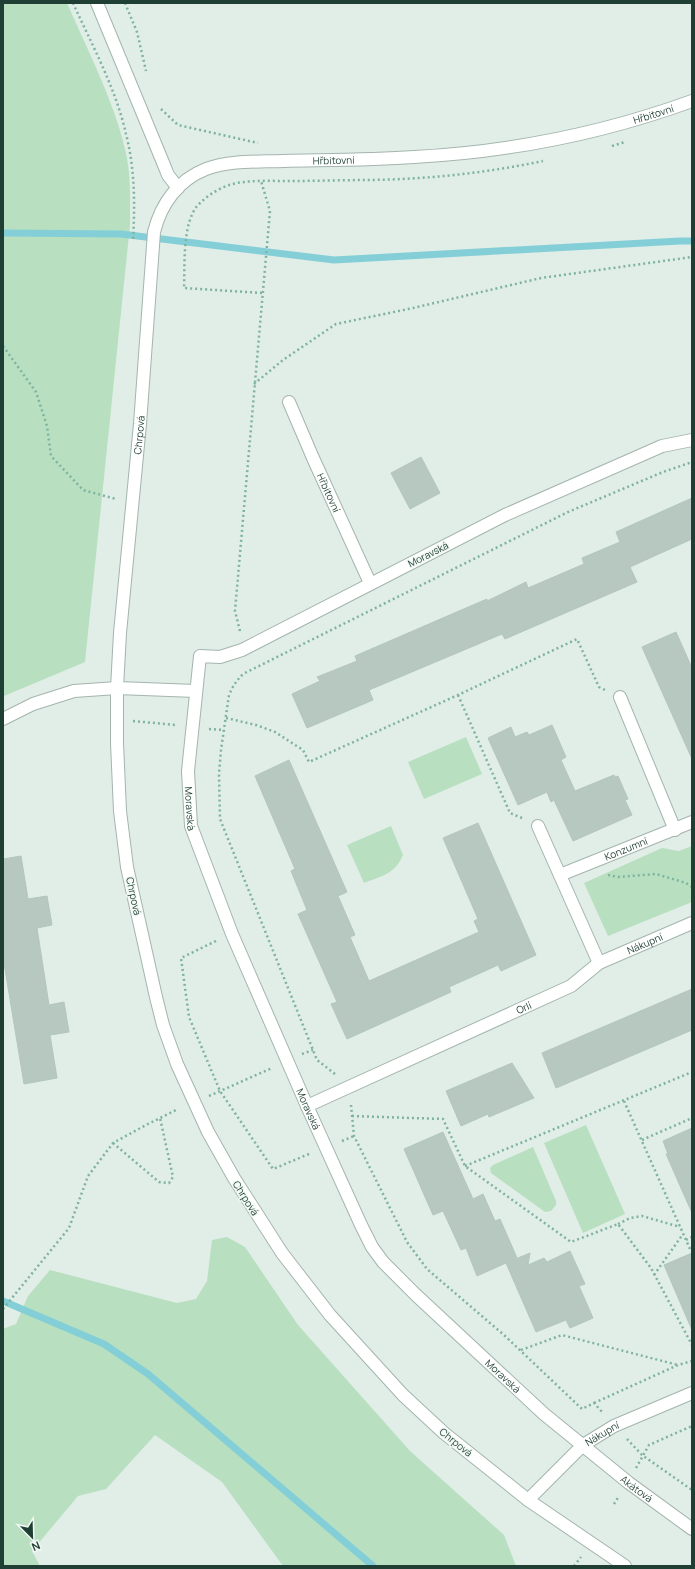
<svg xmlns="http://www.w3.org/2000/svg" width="695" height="1569" font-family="Manrope,sans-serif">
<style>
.green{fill:#b8e0c0}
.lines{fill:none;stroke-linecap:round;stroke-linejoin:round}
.stream{stroke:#84cfd7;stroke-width:7}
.building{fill:#b6c8bf;stroke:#b3c7bd}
.lane-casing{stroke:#a3b5ae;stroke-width:14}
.street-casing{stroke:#a3b5ae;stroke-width:14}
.path{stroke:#7eb39f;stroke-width:2.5;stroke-dasharray:2 3;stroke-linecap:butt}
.lane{stroke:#fff;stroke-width:12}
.street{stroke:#fff;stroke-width:12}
.labels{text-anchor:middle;stroke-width:3;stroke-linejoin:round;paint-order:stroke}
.street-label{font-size:10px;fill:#1f3f34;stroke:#f2f9f5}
</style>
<rect width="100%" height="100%" fill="#e1ede7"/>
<g class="green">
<path d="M 3,3 L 67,3 C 88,51 117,107 127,158 C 131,180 130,203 130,225 L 85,662 L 4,696 L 3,694 Z"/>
<path d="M 466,737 L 482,774 L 424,799 L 408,762 Z"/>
<path d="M 391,826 L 403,855 C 395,874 382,876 364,883 L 347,845 Z"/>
<path d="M 692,846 L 692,902 L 608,936 L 584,883 L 662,848 L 679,851 Z"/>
<path d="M 586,1125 L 625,1214 L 583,1233 L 544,1143 Z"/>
<path d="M 533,1147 L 556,1201 L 556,1205 L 551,1211 L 545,1212 L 491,1173 L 490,1168 L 493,1165 Z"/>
<path d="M 227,1237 L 245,1247 L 298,1325 L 410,1451 L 504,1535 L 516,1566 L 283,1566 L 222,1482 L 155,1435 L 106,1489 L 78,1496 L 32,1551 L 40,1566 L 3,1566 L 3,1329 L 16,1324 L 28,1296 L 50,1270 L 177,1303 L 196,1299 L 207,1281 L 212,1240 Z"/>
</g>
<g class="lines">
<g class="stream">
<path d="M 3,233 L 121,234 L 334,260 L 680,241 L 692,241"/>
<path d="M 3,1301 L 104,1344 L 148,1374 L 373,1566"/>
</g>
</g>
<g class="building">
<path d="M 421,457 L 440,493 L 410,509 L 391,473 Z"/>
<path d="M 692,498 L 692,539 L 630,567 L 637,582 L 505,639 L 502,634 L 369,690 L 373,700 L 307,728 L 292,694 L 320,681 L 317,677 L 357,661 L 355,656 L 459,611 L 487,599 L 487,601 L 526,582 L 528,588 L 584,564 L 582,558 L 620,542 L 616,532 Z"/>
<path d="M 676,632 L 692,668 L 692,759 L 642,647 Z"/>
<path d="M 552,725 L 566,757 L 561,760 L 575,791 L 614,775 L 615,777 L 618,776 L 628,799 L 625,800 L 632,815 L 573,841 L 554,800 L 551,802 L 547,792 L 518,805 L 488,738 L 511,727 L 515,737 L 527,732 L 529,735 Z"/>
<path d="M 289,760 L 347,892 L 338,896 L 355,935 L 350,937 L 369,981 L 479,932 L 474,921 L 478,919 L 443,838 L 478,823 L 536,955 L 501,971 L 498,965 L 476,975 L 449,987 L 451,992 L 347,1039 L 331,1004 L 337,1002 L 298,914 L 307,910 L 291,871 L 295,869 L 255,776 Z"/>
<path d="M 21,856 L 28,899 L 47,896 L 52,925 L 37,928 L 49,1005 L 64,1002 L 69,1032 L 50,1035 L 57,1078 L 24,1084 L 3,957 L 3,859 Z"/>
<path d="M 692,989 L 692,1030 L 556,1088 L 542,1053 Z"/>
<path d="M 512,1063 L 534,1098 L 489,1117 L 488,1114 L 461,1126 L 446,1091 Z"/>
<path d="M 692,1128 L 692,1213 L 666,1154 L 668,1154 L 663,1141 Z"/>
<path d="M 443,1132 L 473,1199 L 483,1194 L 495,1221 L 500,1219 L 517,1258 L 506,1263 L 530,1253 L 528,1265 L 544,1258 L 547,1262 L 570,1251 L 585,1284 L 579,1286 L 593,1318 L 570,1328 L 566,1320 L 536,1332 L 506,1263 L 477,1276 L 466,1248 L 461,1250 L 443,1211 L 433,1215 L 404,1149 Z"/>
<path d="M 692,1253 L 692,1330 L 664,1265 Z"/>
</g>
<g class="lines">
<defs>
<path id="lane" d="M 3,719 L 33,704 L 74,691 L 117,688"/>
<g id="street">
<path d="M 97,3 L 164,165 L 168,175 L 178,188"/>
<path id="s1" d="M 289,402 L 313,458 L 370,583"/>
<path id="s2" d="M 692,440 L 662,446 L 505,515 L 242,650 L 220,657 L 200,656 L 188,771 L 191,826 L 232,934 L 307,1106 L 361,1225 L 372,1247 L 383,1262 L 416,1295 L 544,1414 L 629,1483 L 692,1529"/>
<path d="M 117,688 L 196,691"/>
<path d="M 620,697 L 675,830"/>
<path d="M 538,826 L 599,963"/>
<path id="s3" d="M 560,875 L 692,822"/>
<path id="s4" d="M 307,1106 L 571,986 L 599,963 L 692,923"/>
<path id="s5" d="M 528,1500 L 583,1445 L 614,1426 L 692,1393"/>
<path id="s6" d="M 625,1566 L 528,1500 L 444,1433 L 403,1395 L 330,1315 L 282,1253 L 234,1178 L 208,1132 L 177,1064 L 163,1025 L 156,997 L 127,867 L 120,811 L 117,743 L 117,688 L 120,633 L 140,424 L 154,232 C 161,204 178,180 206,169 C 230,160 258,162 284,161 C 327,160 371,160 414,157 C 507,152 604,133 692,101"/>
</g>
</defs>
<use href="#lane" class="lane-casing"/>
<use href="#street" class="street-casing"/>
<g class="path">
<path d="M 73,3 C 92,45 116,89 126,134 C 135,169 135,205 133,241"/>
<path d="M 125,3 L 137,32 L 146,71"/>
<path d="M 161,109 L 178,125 L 258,143"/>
<path d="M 612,146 L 625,142"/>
<path d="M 262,293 L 184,288 C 185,265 182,223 198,205 C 209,194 222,186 237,183 C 254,180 272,181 289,181 C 316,181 344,180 371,180 C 429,179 486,173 543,161"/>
<path d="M 3,346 L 36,392 L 47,426 L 51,456 L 83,490 L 116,499"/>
<path d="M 254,384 L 283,360 L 336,324 L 413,308 L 541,278 L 692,257"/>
<path d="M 240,631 L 235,611 L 270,211 L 261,181"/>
<path d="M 458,695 L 510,813 L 522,818"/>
<path d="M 226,718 L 256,725 L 275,732 L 303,750 L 309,762 L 458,695 L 577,639 L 599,687 L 605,690"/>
<path d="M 133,721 L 176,725"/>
<path d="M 209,729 L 224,730"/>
<path d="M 608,875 L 618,877 L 656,874 L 686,883 L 692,887"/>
<path d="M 216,941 L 181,958 L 189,1017 L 220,1091 L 273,1169 L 309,1154"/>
<path d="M 302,1054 L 313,1050"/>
<path d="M 335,1074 L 317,1060 L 220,819 L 219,774 L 221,750 L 229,695 C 233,686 236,681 243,674 L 568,512 L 663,472 L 692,462"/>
<path d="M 209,1096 L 272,1068"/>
<path d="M 624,1101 L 690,1249"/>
<path d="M 351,1105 L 354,1136 L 407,1242 L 427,1269 L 504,1335 L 582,1409 L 594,1403 L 603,1413"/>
<path d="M 352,1116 L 443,1119 L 465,1166 L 571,1242 L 618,1224 L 651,1268 L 692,1345"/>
<path d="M 642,1140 L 692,1118"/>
<path d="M 342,1141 L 354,1136"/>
<path d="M 113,1143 L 159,1182 L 169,1183 L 173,1177 L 160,1118"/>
<path d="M 465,1166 L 692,1072"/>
<path d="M 618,1224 L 630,1218 L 642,1216 L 680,1227"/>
<path d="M 686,1240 L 692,1237"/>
<path d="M 654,1275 L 683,1234"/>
<path d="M 3,1309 L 69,1228 L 88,1176 L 113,1143 L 146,1125 L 178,1109"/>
<path d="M 521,1350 L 562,1335 L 678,1365"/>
<path d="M 594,1403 L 678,1365 L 692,1361"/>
<path d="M 627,1439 L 642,1455 L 692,1490"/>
<path d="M 636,1468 L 649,1445 L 692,1426"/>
<path d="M 614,1504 L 619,1496"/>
<path d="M 574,1566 L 581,1557"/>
</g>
<use href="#lane" class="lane"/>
<use href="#street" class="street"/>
</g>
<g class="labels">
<g class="street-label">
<text dy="4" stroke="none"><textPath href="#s6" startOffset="2062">Hřbitovní</textPath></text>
<text dy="4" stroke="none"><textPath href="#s6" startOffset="1738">Hřbitovní</textPath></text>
<text dy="4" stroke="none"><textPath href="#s6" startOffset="1321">Chrpová</textPath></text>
<text dy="4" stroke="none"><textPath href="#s1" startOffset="99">Hřbitovní</textPath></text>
<text transform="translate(428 554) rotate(-27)" y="4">Moravská</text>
<text dy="4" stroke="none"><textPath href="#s2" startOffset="694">Moravská</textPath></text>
<text dy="4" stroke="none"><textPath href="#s3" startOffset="71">Konzumní</textPath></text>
<text transform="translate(134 896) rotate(78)" y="4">Chrpová</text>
<text dy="4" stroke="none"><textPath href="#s4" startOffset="376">Nákupní</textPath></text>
<text dy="4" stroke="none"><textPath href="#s4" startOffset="238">Orlí</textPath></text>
<text dy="4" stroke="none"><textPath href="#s2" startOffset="1018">Moravská</textPath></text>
<text transform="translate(246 1198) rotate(58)" y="4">Chrpová</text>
<text dy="4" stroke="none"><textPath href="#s2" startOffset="1354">Moravská</textPath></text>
<text dy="4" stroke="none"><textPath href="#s5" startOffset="100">Nákupní</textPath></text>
<text transform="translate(456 1442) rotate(39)" y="4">Chrpová</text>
<text dy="4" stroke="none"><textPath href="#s2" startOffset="1529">Akátová</textPath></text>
</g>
</g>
<rect width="695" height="1569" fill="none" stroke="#1f3f34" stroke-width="8"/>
<g transform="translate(32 1537) rotate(157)" stroke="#f2f9f5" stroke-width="3" paint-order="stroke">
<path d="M0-3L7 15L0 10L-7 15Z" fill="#1f3f34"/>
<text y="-6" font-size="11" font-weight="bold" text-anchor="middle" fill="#1f3f34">N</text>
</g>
</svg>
